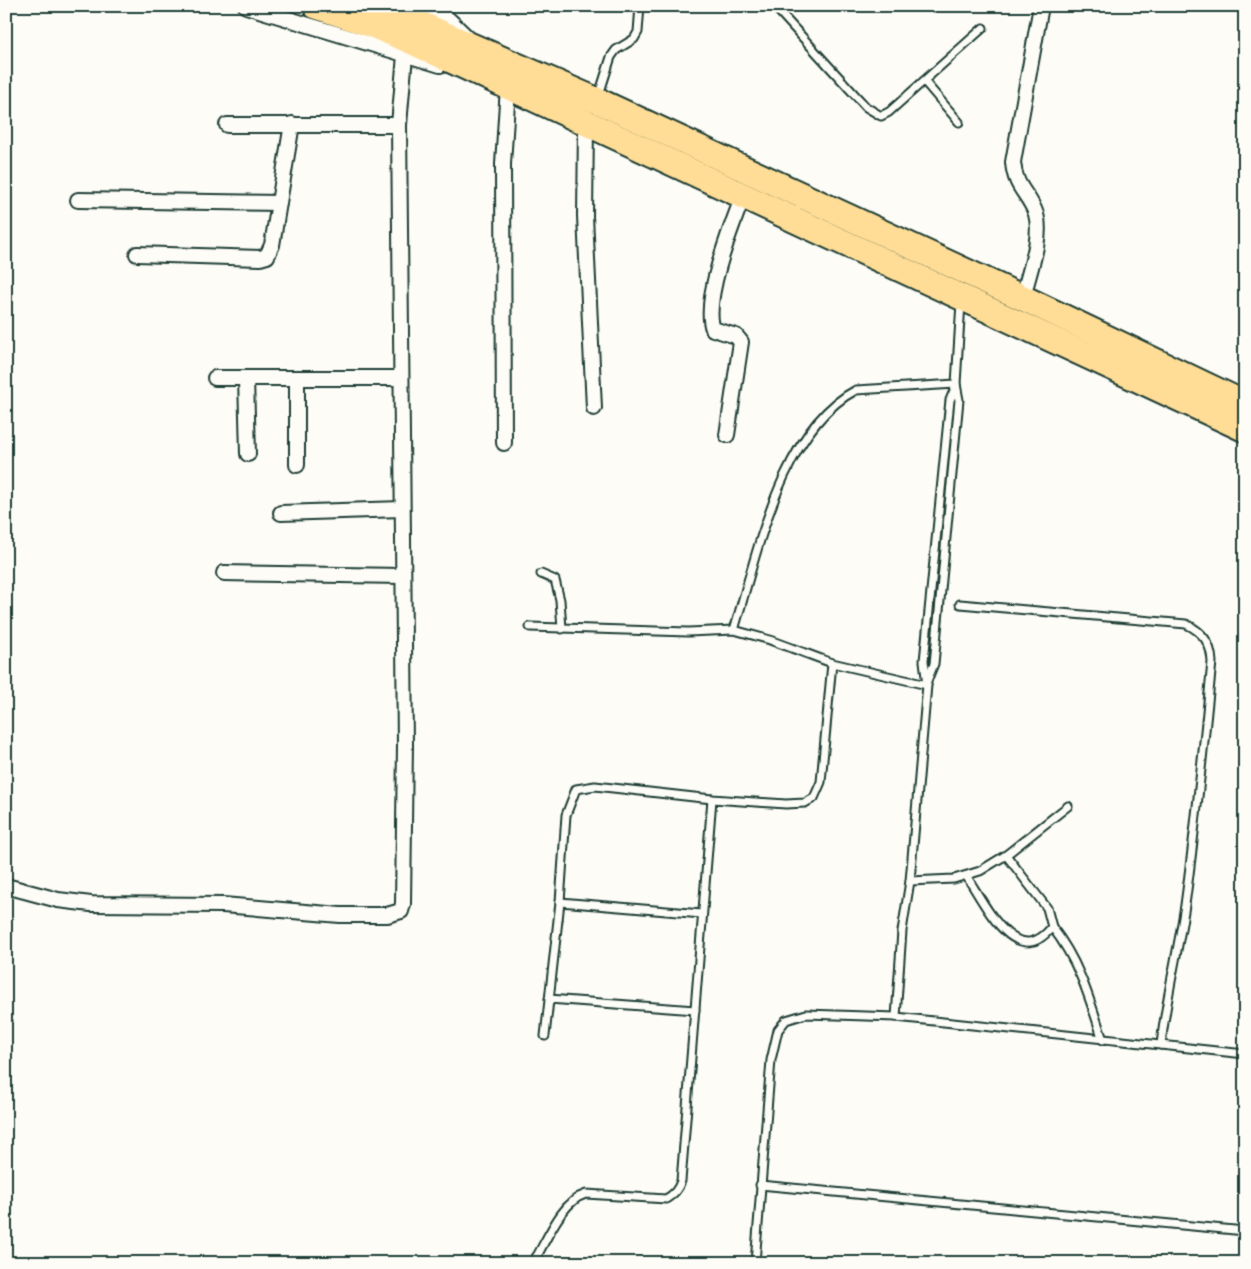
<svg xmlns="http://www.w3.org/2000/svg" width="1251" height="1269" font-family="'Indie Flower',sans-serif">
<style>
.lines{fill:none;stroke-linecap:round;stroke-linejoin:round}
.lane-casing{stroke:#1f3d34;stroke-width:11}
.street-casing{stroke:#1f3d34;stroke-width:18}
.highway-casing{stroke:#1f3d34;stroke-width:29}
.lane{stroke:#fdfcf7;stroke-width:7}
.street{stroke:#fdfcf7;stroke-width:14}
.highway{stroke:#ffdd96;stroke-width:25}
</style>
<rect width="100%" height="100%" fill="#fdfcf7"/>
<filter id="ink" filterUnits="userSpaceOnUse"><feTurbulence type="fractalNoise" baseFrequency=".02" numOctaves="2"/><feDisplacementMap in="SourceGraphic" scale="10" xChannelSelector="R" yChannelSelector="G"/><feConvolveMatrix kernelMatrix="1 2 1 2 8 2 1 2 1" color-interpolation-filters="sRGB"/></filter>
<g filter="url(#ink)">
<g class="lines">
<defs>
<g id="lane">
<path d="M 774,6 L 866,107 L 881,116 L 889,112 L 983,28"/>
<path d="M 924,81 L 959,122"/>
<path d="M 598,98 L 611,57 L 616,50 L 634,39 L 638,32 L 640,6"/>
<path d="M 541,574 L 555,580 L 560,600 L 562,629"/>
<path d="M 960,604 L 1186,624 C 1203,632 1211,643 1212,662 C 1204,743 1196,825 1185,905 C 1178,952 1166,998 1161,1045"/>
<path d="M 530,627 L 688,632 L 734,630 L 770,640 L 832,663 L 927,685"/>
<path d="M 734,630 C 757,555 781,429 856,390 L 956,384"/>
<path d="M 927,681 L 934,664 L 959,400 L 956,384 L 961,302"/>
<path d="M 967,877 C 985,904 1016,972 1052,927 L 1047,908 L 1006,855"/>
<path d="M 910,881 L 954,879 L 980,871 L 1006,855 L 1068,806"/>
<path d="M 560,902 L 702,914"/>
<path d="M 1052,927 C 1079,961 1090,1000 1103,1040"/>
<path d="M 549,999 L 695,1010"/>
<path d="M 896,1017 L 902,931 L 910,881 L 927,685 L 924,661 L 950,400 L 956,386"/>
<path d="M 545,1036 L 560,902 L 566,815 L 576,789 L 595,786 L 712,799 L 786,804 L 805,803 L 814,798 L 821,782 L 832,663"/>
<path d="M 760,1185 L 1245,1231"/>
<path d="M 536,1257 L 543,1263"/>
<path d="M 533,1263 C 546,1242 561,1201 586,1194 L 666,1199 C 674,1194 678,1190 681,1181 L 712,799"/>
<path d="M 755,1263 L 771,1060 L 778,1030 L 786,1020 L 806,1014 L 896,1017 L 1245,1054"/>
</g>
<g id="street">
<path d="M 246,6 L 440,65"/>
<path d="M 428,6 L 445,16 L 468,38"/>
<path d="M 586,124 L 585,216 L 594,408"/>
<path d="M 227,125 L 399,125"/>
<path d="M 78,200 L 279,203"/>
<path d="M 137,254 L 260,258 L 267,256 L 272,245 L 292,124"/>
<path d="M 1023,298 C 1028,273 1043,239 1036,214 C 1029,193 1015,189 1013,162 L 1041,6"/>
<path d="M 215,378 L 401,378"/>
<path d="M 246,378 L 248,454"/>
<path d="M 297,379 L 297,465"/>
<path d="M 727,435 L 741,342 L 736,336 L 713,329 C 702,300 732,225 743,196"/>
<path d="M 504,443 L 503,164 L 508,87"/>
<path d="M 281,513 L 402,509"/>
<path d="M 224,573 L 403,576"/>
<path d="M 6,886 L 58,900 L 91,904 L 223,905 L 340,915 L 387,915 L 401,911 L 403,904 L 405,745 L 399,125 L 405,55"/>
</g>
<g id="highway">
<path d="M 316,6 L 367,23 L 408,40 L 1245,429"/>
<path d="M 379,6 L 598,101 L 1023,298 L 1245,404"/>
</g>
</defs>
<use href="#lane" class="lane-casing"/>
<use href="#street" class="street-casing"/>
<use href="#highway" class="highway-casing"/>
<use href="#lane" class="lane"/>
<use href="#street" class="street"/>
<use href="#highway" class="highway"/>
</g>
</g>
<rect width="1251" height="1269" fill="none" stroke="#fdfcf7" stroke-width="25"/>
<rect x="12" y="12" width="1226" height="1244" fill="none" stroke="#1f3d34" stroke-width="2" filter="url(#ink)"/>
</svg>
